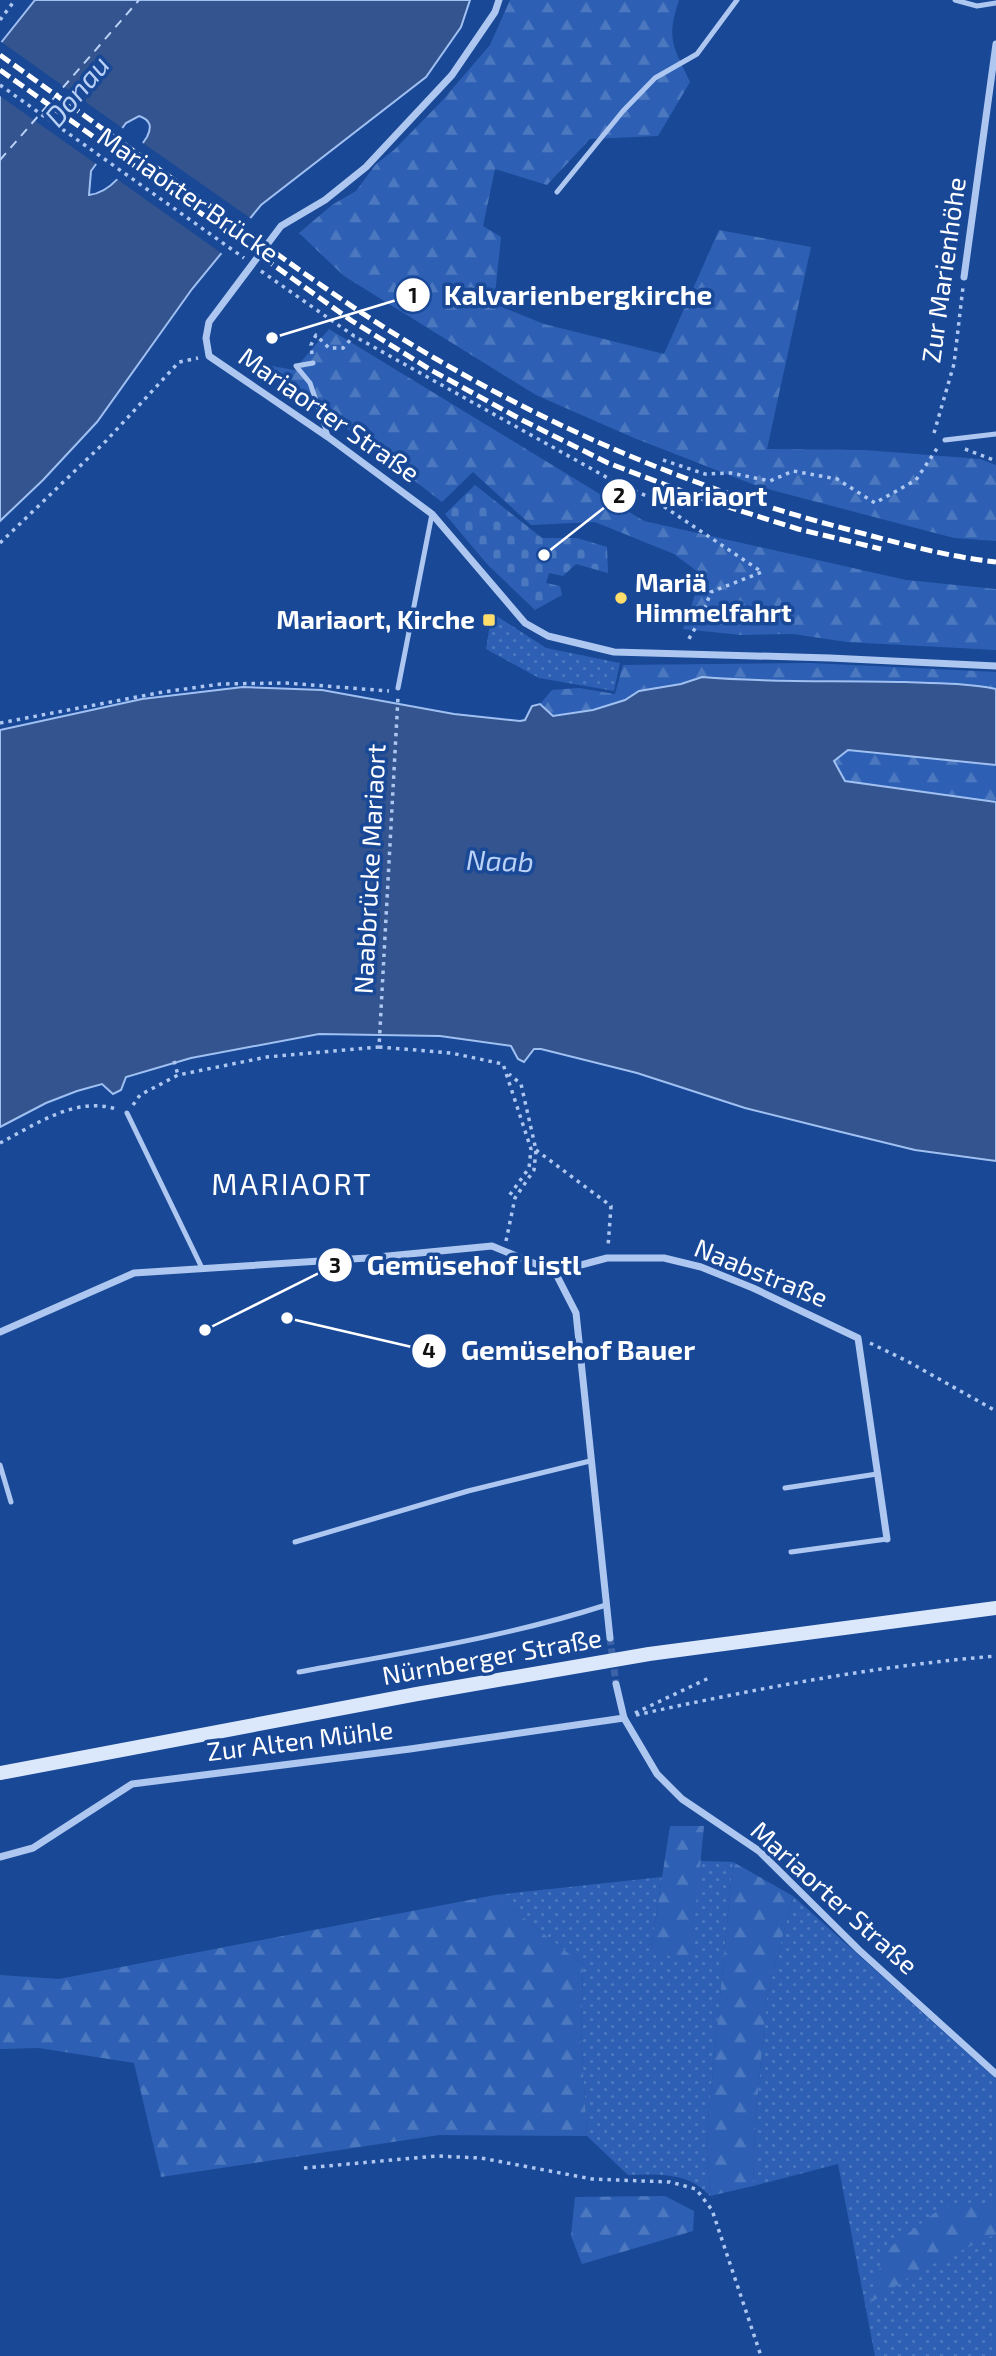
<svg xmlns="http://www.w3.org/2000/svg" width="996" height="2356" font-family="'Exo 2',sans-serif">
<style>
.green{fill:url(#green-dots)}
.forest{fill:url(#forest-firs)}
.cemetery{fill:url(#cemetery-stones)}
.water{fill:#33548e;stroke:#a0c0f2;stroke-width:2;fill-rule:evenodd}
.pier{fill:#194897}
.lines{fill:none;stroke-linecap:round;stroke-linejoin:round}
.ferry{stroke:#b9d1f7;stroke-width:2;stroke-dasharray:9 7;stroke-linecap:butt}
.minor-tunnel{stroke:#3c63a7;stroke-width:7;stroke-dasharray:7 3.5;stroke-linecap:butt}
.path{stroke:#adc7f0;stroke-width:3.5;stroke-dasharray:3.5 5;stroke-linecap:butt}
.service{stroke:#adc7f0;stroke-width:5}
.minor{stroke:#adc7f0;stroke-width:7}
.secondary{stroke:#dbe7fb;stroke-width:14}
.rail{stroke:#fff;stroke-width:5;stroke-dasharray:12 5;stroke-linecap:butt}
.poi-dot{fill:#ffde6c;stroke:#194897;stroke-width:2.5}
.labels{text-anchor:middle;stroke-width:7;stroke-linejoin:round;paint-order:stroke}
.street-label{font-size:26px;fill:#fff;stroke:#194897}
.poi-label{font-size:26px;font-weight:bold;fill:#fff;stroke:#194897;text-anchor:start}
.water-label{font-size:28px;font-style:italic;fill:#b9d1f7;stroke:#194897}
.quarter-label{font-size:30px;letter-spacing:2px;fill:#fff;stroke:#194897}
.leader{fill:none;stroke:#fff;stroke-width:2.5}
.callout-dot{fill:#fff;stroke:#194897;stroke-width:2.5}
.mark-label{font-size:21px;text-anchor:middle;font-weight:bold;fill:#111}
.callout-label{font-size:28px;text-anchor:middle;font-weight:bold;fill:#fff;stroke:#194897;stroke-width:7;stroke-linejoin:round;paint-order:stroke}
</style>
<defs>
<pattern id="green-dots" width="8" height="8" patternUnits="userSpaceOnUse" patternTransform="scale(1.75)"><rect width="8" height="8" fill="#2d60b4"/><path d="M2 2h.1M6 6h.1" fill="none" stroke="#4c78bf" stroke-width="1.8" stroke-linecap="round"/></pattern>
<pattern id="forest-firs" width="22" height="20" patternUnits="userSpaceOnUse" patternTransform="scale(1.75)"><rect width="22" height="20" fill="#2d60b4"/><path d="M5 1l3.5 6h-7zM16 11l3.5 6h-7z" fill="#4c78bf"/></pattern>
<pattern id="cemetery-stones" width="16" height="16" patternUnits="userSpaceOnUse" patternTransform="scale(1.75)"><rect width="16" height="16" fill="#2d60b4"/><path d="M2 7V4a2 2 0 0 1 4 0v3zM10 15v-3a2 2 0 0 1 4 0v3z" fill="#4c78bf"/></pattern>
</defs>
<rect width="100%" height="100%" fill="#194897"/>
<g class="green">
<path d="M 492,613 L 546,648 L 620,663 L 614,691 L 539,678 L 486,649 Z"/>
<path d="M 700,1861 L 733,1862 L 707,2131 L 710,2196 C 689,2172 658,2174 628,2175 L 587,2136 L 581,2033 L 583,1965 L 495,1895 L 662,1877 L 651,1948 L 690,1957 Z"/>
<path d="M 793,1896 L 996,2079 L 996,2356 L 875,2356 L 838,2164 L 753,2186 L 755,2124 L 767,1997 Z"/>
</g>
<g class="forest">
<path d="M 510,0 L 679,0 C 666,39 673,46 690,82 L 658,136 L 590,139 L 547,185 L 495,169 L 483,226 L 501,237 L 494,304 L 544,324 L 664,354 L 719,230 L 811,247 L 767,449 L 864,450 L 980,459 L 996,465 L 996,541 L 954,538 L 760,487 L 634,438 L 536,395 L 344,276 L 299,233 L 332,205 L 356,191 L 376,164 L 394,150 L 441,102 L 490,45 Z"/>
<path d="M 329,329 L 644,521 L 906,580 L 996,589 L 996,650 L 847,642 L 793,634 L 741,635 L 683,629 L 702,575 L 674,554 L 595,522 L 531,525 L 473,472 L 442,502 L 340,423 L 245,361 L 294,370 Z"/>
<path d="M 810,663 L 996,672 L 996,689 L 969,684 L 807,680 L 746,681 L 702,677 L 681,684 L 639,691 L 625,700 L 593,710 L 553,716 L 540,704 L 552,690 L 579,688 L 615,694 L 623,665 Z"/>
<path d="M 848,750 L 996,765 L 996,802 L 845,781 L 834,761 Z"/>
<path d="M 670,1826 L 704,1826 L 691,1957 L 676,1959 L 651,1948 Z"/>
<path d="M 733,1862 L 793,1896 L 767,1997 L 755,2124 L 753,2186 L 710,2196 L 707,2131 Z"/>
<path d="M 495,1895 L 583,1965 L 581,2033 L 587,2136 L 439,2135 L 161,2177 L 134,2063 L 39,2048 L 0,2049 L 0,1975 L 59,1979 Z"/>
<path d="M 665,2196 L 694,2211 L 693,2231 L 582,2264 L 571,2236 L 575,2197 Z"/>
<path d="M 996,2203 L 996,2234 L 919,2271 L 870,2303 L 884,2252 L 941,2208 Z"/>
</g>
<path class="cemetery" d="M 475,485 L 542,538 L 577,538 L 607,547 L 608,573 L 576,564 L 563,576 L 549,573 L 546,583 L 560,586 L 562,595 L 535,610 L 487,564 L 445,514 Z"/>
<g class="water">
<path d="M 35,0 L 470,0 L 461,27 L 426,77 L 261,205 L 192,289 L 97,422 L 43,480 L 0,521 L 0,44 ZM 139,116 C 151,120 152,127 147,137 C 132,158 117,192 89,195 L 91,171 L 126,123 Z"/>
<path d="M 702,677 C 769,683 837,680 905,682 C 936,683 966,683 996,689 L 996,765 L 848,750 L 834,761 L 845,781 L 996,802 L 996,1161 L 915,1150 L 833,1130 L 745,1108 L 637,1073 L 541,1049 L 534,1049 L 524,1062 L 518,1059 L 511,1046 L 440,1036 L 319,1034 L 191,1058 L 126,1077 L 121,1090 L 113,1094 L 102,1084 L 77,1091 L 46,1103 L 0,1127 L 0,730 L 142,699 L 243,687 L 322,690 L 454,714 L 520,721 L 525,720 L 532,706 L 540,704 L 553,716 L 593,710 L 625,700 L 639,691 L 681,684 Z"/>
</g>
<g class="pier">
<path d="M 0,41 L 125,130 L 99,166 L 0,96 Z"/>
<path d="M 140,141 L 253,220 L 224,255 L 114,177 Z"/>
</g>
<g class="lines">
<path class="ferry" d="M 0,160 L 139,0"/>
<path class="minor-tunnel" d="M 610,1638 L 616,1684"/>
<g class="path">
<path d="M 0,20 L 15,0"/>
<path d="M 0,85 L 244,258"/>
<path d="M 261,271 L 354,336 L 615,482 L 651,498 L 762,572 L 711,592 L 700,620 L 687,642"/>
<path d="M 312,354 L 311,345 L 316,335 L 329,348 L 343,348 L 354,336"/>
<path d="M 934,433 L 954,364 L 963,287"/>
<path d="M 965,449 L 996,461"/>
<path d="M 663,460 L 705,474 L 731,473 L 770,481 L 793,471 L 837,479 L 875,503 L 916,480 L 938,447"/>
<path d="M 0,543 L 106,441 L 179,362 L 198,358"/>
<path d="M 0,723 L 163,692 L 221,684 L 286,683 L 389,691"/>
<path d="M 379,1047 L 451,1053 L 503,1064 L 531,1149 L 529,1168 L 509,1196"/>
<path d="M 174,1061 L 178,1075"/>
<path d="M 133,1105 L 140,1095 L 178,1075 L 267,1057 L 379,1047 L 398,697"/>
<path d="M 0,1143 C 35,1125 75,1096 116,1109"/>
<path d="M 536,1150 L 611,1206 L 608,1247"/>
<path d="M 506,1241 L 515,1198 L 534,1170 L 536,1150 L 521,1084 L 509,1074"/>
<path d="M 870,1343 L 907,1361 L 996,1411"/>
<path d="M 635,1713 L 711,1677"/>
<path d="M 636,1715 C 755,1689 874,1666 996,1656"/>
<path d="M 304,2168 L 437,2156 L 481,2158 L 592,2179 L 670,2182 L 696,2189 L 712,2210 L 761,2356"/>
</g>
<g class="service">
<path d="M 955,0 L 977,6 L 996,3"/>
<path d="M 557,192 L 623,111 L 655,78 L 697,54 L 737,0"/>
<path d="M 313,363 L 296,366 L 310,383 L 328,436"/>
<path d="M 945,440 L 996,434"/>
<path d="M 398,688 L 432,514"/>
<path d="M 127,1113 L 202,1268"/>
<path d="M 0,1465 L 11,1502"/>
<path d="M 785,1488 L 877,1474"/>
<path d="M 295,1542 L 468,1491 L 590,1461"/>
<path d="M 791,1552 L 887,1539"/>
<path d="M 299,1672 C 402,1653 507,1637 606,1605"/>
</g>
<g class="minor">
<path d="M 499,0 L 495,12 L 452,75 L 366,167 L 325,200 L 281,226 L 209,322 L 206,338 L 209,356 L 328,437 L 432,514 L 525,623 L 548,636 L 614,652 L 830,658 L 996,666"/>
<path d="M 964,277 L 996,44"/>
<path d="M 555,1272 L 576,1313 L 610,1638"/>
<path d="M 0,1332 L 134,1273 L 367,1258 L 492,1246 L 555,1272 L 607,1258 L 664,1258 L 701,1267 L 753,1288 L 858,1338 L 887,1539"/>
<path d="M 616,1684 L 624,1718 L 657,1774 L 682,1799 L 759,1851 L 859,1950 L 996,2074"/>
<path d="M 0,1857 L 33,1848 L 132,1784 L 410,1749 L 624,1718"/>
</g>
<path class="secondary" d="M 0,1773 L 417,1694 L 649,1654 L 996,1608"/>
<g class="rail">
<path d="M 0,55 C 77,110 154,166 231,221 C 298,269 366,319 438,360 C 563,433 696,489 835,526 C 888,540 941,556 996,562"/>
<path d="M 0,70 L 352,321 L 431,370 L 522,420 L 608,463 L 703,499 L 798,529 L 881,549"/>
</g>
</g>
<g class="poi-dot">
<circle cx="621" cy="598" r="7"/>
<rect x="482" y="613" width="14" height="14" rx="3.5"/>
</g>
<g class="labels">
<g class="street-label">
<text transform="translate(188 195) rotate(35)" y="9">Mariaorter Brücke</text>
<text transform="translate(944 270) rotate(-82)" y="9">Zur Marienhöhe</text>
<text transform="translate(329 415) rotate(35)" y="9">Mariaorter Straße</text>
<text transform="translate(370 869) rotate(-87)" y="9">Naabbrücke Mariaort</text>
<text transform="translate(761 1273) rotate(22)" y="9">Naabstraße</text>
<text transform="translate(492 1657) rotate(-10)" y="9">Nürnberger Straße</text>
<text transform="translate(300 1741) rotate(-7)" y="9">Zur Alten Mühle</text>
<text transform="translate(834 1898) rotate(42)" y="9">Mariaorter Straße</text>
</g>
<g class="poi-label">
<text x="635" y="592">Mariä<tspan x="635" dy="30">Himmelfahrt</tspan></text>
<text x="475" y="629" text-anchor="end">Mariaort, Kirche</text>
</g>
<g class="water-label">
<text transform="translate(77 91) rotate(-50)" y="10">Donau</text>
<text transform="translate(500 861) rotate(2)" y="10">Naab</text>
</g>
<g class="quarter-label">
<text x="292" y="1195">MARIAORT</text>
</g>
</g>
<path class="leader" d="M272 338L413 295M544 555L619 496M205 1330L335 1265M287 1318L429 1351"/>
<g class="callout-dot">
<circle cx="272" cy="338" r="7"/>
<circle cx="544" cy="555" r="7"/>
<circle cx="205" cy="1330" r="7"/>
<circle cx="287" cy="1318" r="7"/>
<circle cx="413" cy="295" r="18"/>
<circle cx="619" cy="496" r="18"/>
<circle cx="335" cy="1265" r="18"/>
<circle cx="429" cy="1351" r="18"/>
</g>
<g class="mark-label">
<text x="413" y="303">1</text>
<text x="619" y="503">2</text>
<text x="335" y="1273">3</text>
<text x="429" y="1358">4</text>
</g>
<g class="callout-label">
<text x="578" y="305">Kalvarienbergkirche</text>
<text x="709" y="506">Mariaort</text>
<text x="474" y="1275">Gemüsehof Listl</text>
<text x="578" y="1360">Gemüsehof Bauer</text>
</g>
</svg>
